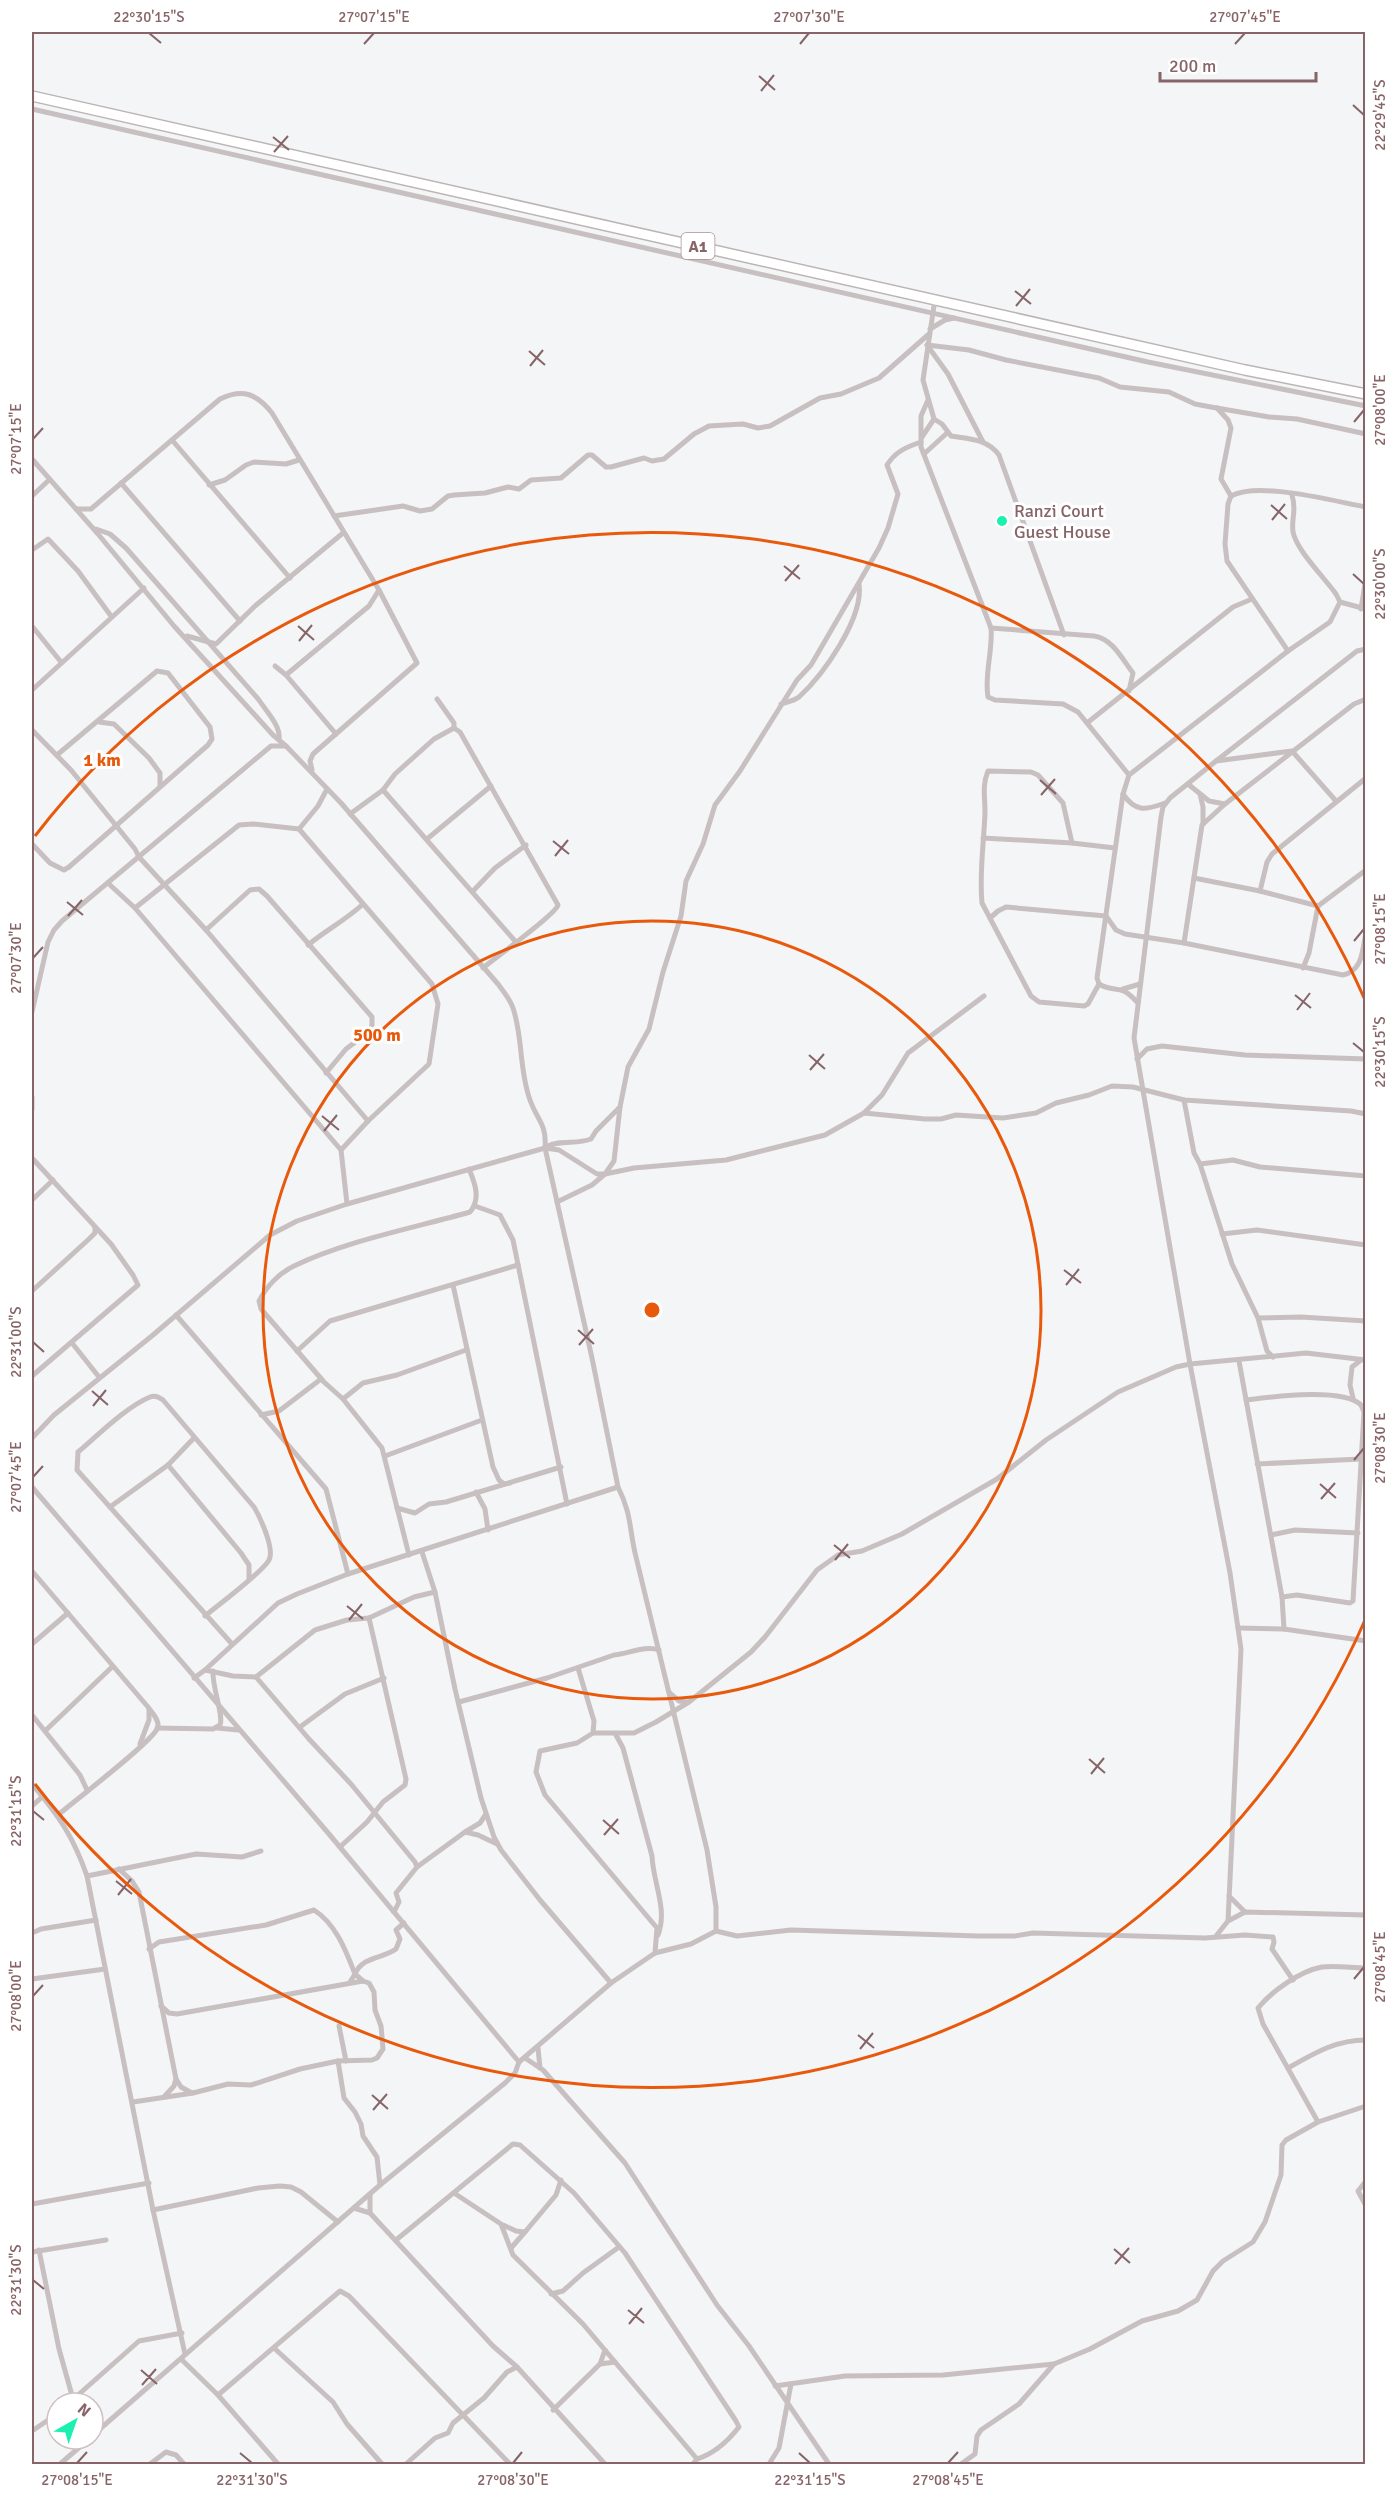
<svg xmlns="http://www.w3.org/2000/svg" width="1397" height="2496" font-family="Signika,sans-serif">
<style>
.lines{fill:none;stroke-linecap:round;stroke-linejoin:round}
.trunk-casing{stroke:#bcb4b5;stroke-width:12}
.minor{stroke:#c8bfc0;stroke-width:5}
.trunk{stroke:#fff;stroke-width:9}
.ticks{fill:none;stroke:#876467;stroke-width:2}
.ring{fill:none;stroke:#e8590c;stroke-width:3}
.poi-dot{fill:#1af0af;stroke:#fff;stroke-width:2}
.labels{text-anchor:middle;stroke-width:6;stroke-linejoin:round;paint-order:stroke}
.shield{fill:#fff;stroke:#ab9295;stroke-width:1.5}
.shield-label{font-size:16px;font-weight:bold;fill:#876467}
.poi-label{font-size:18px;fill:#876467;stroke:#fff;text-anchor:start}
.centre{fill:#e8590c;stroke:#fff;stroke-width:3}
.ring-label{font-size:18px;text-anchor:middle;font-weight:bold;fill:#e8590c;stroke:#fff;stroke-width:6;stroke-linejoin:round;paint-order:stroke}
.neatline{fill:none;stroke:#876467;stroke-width:2}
.ticks-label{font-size:15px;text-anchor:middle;fill:#876467}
</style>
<rect width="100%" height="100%" fill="#f3f5f7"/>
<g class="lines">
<defs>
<path id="trunk" d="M 32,96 L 1245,370 L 1366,394"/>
</defs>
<use href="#trunk" class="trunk-casing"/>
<g class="minor">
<path d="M 32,109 L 1148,362 L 1366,406"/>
<path d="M 930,329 L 945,320 L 954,318"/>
<path d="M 927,345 L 969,350 L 1006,360 L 1099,378 L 1120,387 L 1169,392 L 1195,404 L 1211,407 L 1269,417 L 1297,419 L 1366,434"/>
<path d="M 927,345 L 948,374 L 983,442"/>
<path d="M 928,400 L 921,416 L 921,447 L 991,628 C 993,651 984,675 988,697 L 995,700 L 1063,704 L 1078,712 L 1129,775"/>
<path d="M 1217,408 L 1228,420 L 1231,428 L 1221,479 L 1231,496"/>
<path d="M 934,419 L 942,424 L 951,436 C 969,439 988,439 999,455 L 1064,635"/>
<path d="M 922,437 L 934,419 L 923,380 L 935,299"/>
<path d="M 172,440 L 290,578"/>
<path d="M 924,454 L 947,433"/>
<path d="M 32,459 L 98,534 L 174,626 L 273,735 L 286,746 L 341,803 L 498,984 C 504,992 510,999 513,1008 C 523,1037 519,1070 530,1100 C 537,1120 547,1124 545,1148 L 347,1204 L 297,1221 L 270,1235 L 153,1335 L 54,1415 L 32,1438"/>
<path d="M 121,483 L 240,621"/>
<path d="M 209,485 L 225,480 L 246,465 L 254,462 L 286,464 L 299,460"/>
<path d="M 32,496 L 49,480"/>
<path d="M 76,509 L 91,509 L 220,399 C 243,388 257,394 272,413 L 379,590 L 417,663 L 313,754 L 310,761 L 312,770"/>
<path d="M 334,516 L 403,506 L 420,511 L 432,509 L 448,496 L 454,495 L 485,493 L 508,487 L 519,489 L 531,480 L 561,478 L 588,455 L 592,455 L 606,467 L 611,467 L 644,458 L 652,461 L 664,459 L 694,434 L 709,426 L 743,424 L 758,428 L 770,426 L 820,398 L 841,394 L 879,378 L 929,334"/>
<path d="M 96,529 L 110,534 L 126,548 L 259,700 C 266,711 281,726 279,739"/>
<path d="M 32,550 L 48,539 L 78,571 L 111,616"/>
<path d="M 1340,602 L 1366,609"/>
<path d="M 1361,609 L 1366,578"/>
<path d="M 32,626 L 61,662"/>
<path d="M 991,628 L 1094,636 C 1113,639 1122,659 1133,673 L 1129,691"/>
<path d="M 187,636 L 216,644 L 255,606 L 343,533"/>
<path d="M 1288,651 L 1227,561 L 1225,544 L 1228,504 L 1231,496 C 1259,481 1333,501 1366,507"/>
<path d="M 275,666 L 286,675 L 336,734"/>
<path d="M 286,675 L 369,606 L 379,590"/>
<path d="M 32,690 L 144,588"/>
<path d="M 437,699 L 454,723 L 454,728 L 460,732 L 558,905 C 556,914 495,958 483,968"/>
<path d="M 781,704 C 787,702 794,701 799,697 C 823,675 864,618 859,584"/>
<path d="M 99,722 L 114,724 L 149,758 L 160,773 L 160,786"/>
<path d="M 1087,723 L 1233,607 L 1252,599"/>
<path d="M 32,730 L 71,770 L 135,849 L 139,857 L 206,930 L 368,1121"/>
<path d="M 1216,761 L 1357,651 L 1366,649"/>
<path d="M 1188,784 L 1209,801 L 1225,804"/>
<path d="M 383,790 L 515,941"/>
<path d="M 1123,794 C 1136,813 1146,810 1165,803"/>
<path d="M 1200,794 L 1203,807 L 1203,824"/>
<path d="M 350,814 L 383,790 L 395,774 L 434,739 L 454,728"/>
<path d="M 299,829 L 318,806 L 327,789"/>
<path d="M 983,838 L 1072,843 L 1115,848"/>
<path d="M 427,839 L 491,786"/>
<path d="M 1072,843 L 1063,803 L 1038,775 L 1031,772 L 988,771 C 982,785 985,797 985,812 C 984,843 979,873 982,903 L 1031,996 L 1039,1002 L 1084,1006 L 1088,1004 L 1099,984 L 1097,978 L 1123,794 L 1129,775 L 1288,651 L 1330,622 L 1340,602 L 1336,594 C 1324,577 1297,551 1293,532 C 1291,518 1297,511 1292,495"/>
<path d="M 32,844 L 50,863 L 64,870 L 69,867 L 208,745 L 212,739 L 210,727 L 168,673 L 157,671 L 57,755"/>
<path d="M 1194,878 L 1260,891 L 1318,906"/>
<path d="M 109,884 L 135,908 L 341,1150 L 347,1204"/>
<path d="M 473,891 L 495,868 L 526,845"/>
<path d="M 1260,891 L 1267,862 L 1272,854 L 1366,778"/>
<path d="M 135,908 L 239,825 L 253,824 L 299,829 L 432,984 L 438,1004 L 429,1064 L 368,1121 L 341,1150"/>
<path d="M 990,918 L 998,911 L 1006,907 L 1106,916 L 1116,930 L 1125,934 L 1184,943 L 1343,975 C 1363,971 1362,950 1366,933"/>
<path d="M 206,930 L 250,890 L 259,889 L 267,896 L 372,1017 L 372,1025 L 369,1032 L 346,1049 L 326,1073"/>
<path d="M 1184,943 L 1202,825 L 1225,804 L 1354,704 L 1366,699"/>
<path d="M 308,945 C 326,930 346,920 363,904"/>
<path d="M 1303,968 L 1309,953 L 1318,906 L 1366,870"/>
<path d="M 1099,984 C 1116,994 1119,982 1137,1002"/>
<path d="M 1123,989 L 1140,984"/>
<path d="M 32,1012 L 48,942 L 54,930 L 62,921 L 271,746 L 286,746"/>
<path d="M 1137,1059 L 1147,1049 L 1162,1046 L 1245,1055 L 1366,1059"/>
<path d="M 32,1097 L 32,1109"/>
<path d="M 1184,1100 L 1194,1153 L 1200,1164 L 1232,1264 L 1258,1318 L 1267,1351 L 1273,1357"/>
<path d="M 864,1113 L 882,1095 L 908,1053 L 984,996"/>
<path d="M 546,1147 C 561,1139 576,1145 591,1139 L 596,1131 L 620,1107"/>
<path d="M 545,1148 L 559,1150 L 597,1174 L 605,1174 L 634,1168 L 726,1160 L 825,1135 L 864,1113 L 925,1119 L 941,1119 L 956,1115 L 1003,1118 L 1036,1113 L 1056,1103 L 1089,1095 L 1112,1086 L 1133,1087 L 1184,1100 L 1351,1111 L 1366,1114"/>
<path d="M 545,1148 L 592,1358 L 618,1487 C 632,1515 629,1529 636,1557 L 707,1850 L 716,1907 L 716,1931"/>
<path d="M 32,1158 L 111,1244 L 133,1275 L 138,1285 L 32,1376"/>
<path d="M 1200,1164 L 1233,1160 L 1260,1167 L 1366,1176"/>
<path d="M 32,1200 L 53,1180"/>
<path d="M 557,1202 L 592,1185 L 605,1174 L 614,1161 L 620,1107 L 628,1067 L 649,1029 L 663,972 L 681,916 L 686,881 L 703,844 L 715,805 L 740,771 L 797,680 L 811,665 L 879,548 L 888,528 L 898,494 L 887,465 C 895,452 906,447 921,442"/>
<path d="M 475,1206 L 500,1215 L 513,1240 L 567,1504"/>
<path d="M 1222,1234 L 1257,1230 L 1366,1245"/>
<path d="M 453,1285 L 493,1467 L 499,1480 L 504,1484 L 510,1483"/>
<path d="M 32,1291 L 89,1239 L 95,1233 L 95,1227"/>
<path d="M 176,1315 L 326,1489 L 348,1574"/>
<path d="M 1258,1318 L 1301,1317 L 1366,1321"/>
<path d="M 72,1343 L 99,1377"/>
<path d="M 297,1351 L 330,1321 L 518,1265"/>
<path d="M 1239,1361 L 1282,1597 L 1284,1629"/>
<path d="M 1353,1398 L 1350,1385 L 1352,1367 L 1361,1360"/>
<path d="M 343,1399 L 363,1383 L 397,1375 L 466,1350"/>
<path d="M 1246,1400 C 1271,1397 1342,1387 1361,1405 L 1364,1412 L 1353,1601 L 1350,1603 L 1297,1595 L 1282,1597"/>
<path d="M 261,1415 L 279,1411 L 321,1379"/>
<path d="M 385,1456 L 482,1420"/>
<path d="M 1257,1464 L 1361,1459"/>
<path d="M 168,1465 L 241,1553 L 249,1565 L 249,1580"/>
<path d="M 32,1487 L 329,1834 L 519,2062 L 515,2073 L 505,2083 L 380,2185 L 93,2435"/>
<path d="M 476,1492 L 485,1509 L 488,1530"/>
<path d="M 110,1507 L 168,1465 L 194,1438"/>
<path d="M 397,1508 L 415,1513 L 429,1504 L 446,1502 L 561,1467"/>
<path d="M 1271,1535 L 1295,1530 L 1358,1533"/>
<path d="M 422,1552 L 435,1592 L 455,1689 L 481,1798 L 494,1837 L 501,1850 L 540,1900 L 611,1983"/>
<path d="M 409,1555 L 382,1448 L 343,1399 L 324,1382 L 261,1309 L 259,1301 C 266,1287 279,1273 294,1266 C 345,1241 414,1228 470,1212 C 481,1199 475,1183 469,1169"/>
<path d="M 32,1571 L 148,1707 C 152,1713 159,1719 158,1727 C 156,1739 73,1802 58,1815"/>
<path d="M 205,1616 C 217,1606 264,1571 269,1560 C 275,1549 260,1517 254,1507 L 163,1400 C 159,1397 155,1395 150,1397 C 126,1407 98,1435 78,1452 L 77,1470 L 232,1644"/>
<path d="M 1238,1628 L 1284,1629 L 1366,1641"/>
<path d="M 32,1644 L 68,1613"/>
<path d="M 578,1668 L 594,1721 L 593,1733 L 577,1743 L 540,1751 L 536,1772 L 545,1795 L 657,1928 L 655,1953"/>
<path d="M 205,1670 L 233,1676 L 256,1677 L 309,1739 L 351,1784 L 415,1862 L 417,1867 L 465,1832 L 478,1835 L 497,1844"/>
<path d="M 256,1677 L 315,1630 L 347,1620 L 369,1618 L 414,1597 L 435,1592"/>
<path d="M 194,1678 L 205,1670 L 278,1603 L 297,1594 L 348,1574 L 618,1487"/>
<path d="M 670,1693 L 679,1701 L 687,1702"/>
<path d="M 459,1702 L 547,1678 L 614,1655 C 628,1654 645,1645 659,1650"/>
<path d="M 32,1715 L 80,1775 L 87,1790"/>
<path d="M 300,1727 L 345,1694 L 384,1678"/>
<path d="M 157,1728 L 213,1729 L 220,1725 C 224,1715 212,1688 213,1671"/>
<path d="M 217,1728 L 238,1730"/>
<path d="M 45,1731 L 112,1667"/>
<path d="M 593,1733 L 634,1733 L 656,1722 L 689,1702 L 751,1652 L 765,1637 L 817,1570 L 838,1555 L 862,1551 L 902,1534 L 997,1479 L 1046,1440 L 1118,1392 L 1176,1367 L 1190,1364 L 1306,1353 L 1366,1360"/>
<path d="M 616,1735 L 623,1748 L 652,1856 C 653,1883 668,1909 658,1935"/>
<path d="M 140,1744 L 149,1720 L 149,1710"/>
<path d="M 32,1784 C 59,1816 73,1836 87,1876 L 153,2210 L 185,2354"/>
<path d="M 32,1806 L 42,1797"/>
<path d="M 465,1832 L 480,1823 L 486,1814"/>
<path d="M 340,1847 L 367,1822 L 383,1802 L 405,1785 L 406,1779 L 369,1618"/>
<path d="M 119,1869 L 132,1881 L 139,1892 L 176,2079 L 174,2086 L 164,2097"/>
<path d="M 87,1876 L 196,1854 L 242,1857 L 261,1851"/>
<path d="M 1229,1896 L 1245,1912"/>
<path d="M 394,1912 L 399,1902 L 396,1893 L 417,1867"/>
<path d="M 1228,1921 L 1241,1649 L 1230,1573 L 1190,1364 L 1134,1038 L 1161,817 L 1163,807 L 1170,798 L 1216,761 L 1292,751 L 1336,801"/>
<path d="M 32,1933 L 41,1929 L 96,1920"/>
<path d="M 1216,1936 L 1228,1921 L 1245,1912 L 1366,1915"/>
<path d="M 149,1949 L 159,1942 L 266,1925 L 314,1910 C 336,1924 346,1951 355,1974 L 350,1982"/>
<path d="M 1366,1968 C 1352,1968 1336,1965 1322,1967 C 1300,1971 1272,1991 1258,2008 L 1263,2024 L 1318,2122 L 1366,2106"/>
<path d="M 32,1979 L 105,1969"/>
<path d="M 363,1981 L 355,1974 C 363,1956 382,1959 396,1949 L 400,1939 L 396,1930 L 404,1923"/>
<path d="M 339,2026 L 346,2061"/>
<path d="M 538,2048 L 540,2068"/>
<path d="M 525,2058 L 543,2070 L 625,2163 L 717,2305 L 749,2346 L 829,2464"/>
<path d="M 338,2061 L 344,2098 L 355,2112 L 361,2124 L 363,2136 L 377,2157 L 380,2185"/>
<path d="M 519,2062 L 611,1983 L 655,1953 L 691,1944 L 716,1931 L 737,1936 L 791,1930 L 978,1936 L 1015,1936 L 1033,1933 L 1205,1938 L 1245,1935 L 1273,1937 L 1274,1942 L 1272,1949 L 1293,1980"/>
<path d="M 1288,2068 C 1313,2054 1335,2040 1366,2040"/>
<path d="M 176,2079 L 181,2087 L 192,2093"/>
<path d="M 133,2102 L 193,2093 L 228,2084 L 251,2085 L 300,2069 L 338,2061 L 372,2060 L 377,2058 L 383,2049 L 381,2026 L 375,2010 L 374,1992 L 369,1983 L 363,1981 L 177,2014 L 169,2013 L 161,2006"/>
<path d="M 1366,2181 L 1358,2191 L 1366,2206"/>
<path d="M 454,2193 L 501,2224 L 513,2255 L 583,2324 L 615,2362 L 600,2364"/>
<path d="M 370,2194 L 370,2213"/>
<path d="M 32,2204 L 149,2183"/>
<path d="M 354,2208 L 370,2213 L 493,2346 L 517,2367 L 605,2464"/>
<path d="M 153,2210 L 258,2188 L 280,2186 L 291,2187 L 301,2192 L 338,2222"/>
<path d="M 503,2225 L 516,2231 L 525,2232 L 556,2195 L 561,2180"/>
<path d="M 396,2240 L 513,2144 L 520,2145 L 574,2193 L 625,2253 L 736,2421 L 739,2427 C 728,2441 713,2454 697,2459"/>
<path d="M 511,2248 L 525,2232"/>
<path d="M 39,2250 L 59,2349 L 73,2399"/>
<path d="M 32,2252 L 106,2240"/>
<path d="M 551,2294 L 563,2291 L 583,2273 L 619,2247"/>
<path d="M 274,2348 L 333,2402 L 347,2424 L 382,2464"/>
<path d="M 181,2359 L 218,2395 L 278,2464"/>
<path d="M 615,2362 L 697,2459 L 693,2464"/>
<path d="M 775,2386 L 845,2376 L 943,2375 L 1054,2364 L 1090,2349 L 1142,2321 L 1178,2311 L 1197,2300 L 1213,2271 L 1223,2261 L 1253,2242 L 1265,2222 L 1281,2175 L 1282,2145 L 1286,2140 L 1318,2122"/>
<path d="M 218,2395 L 340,2291 L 349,2296 L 510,2464"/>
<path d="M 69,2403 L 139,2341 L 182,2333"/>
<path d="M 553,2410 L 600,2364 L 605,2350"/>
<path d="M 32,2431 L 57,2414"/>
<path d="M 60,2464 L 89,2439"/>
<path d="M 150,2464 L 166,2452 L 176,2455 L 184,2464"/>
<path d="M 406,2464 L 435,2438 L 448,2433 L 453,2423 L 484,2398 L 507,2372 L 517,2367"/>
<path d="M 769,2464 L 779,2448 L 791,2384"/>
<path d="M 961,2464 L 975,2454 L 977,2436 L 981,2430 L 1019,2404 L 1054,2364"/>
</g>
<use href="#trunk" class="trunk"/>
</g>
<path class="ticks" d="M 149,33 L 161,43M 364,44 L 374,33M 800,44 L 809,33M 1235,44 L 1245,33M 759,76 L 775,90M 761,91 L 774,75M 1353,105 L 1364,115M 273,137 L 289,150M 274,152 L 288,136M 1015,291 L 1031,304M 1016,306 L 1030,289M 529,351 L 545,365M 530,366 L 543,350M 1354,422 L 1364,410M 33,439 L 43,428M 1271,505 L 1287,519M 1272,520 L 1285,504M 784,566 L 800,579M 1353,574 L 1364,584M 785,581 L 799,565M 298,626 L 314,640M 299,641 L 312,625M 1040,780 L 1056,794M 1041,795 L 1055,779M 553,841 L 569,854M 555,856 L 568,840M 67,902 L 83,915M 68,916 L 82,900M 1354,941 L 1364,929M 33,958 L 43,947M 1295,995 L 1311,1008M 1297,1010 L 1310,993M 1353,1043 L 1364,1052M 809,1055 L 825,1069M 810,1070 L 824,1054M 322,1116 L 339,1130M 324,1131 L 337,1115M 1064,1270 L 1081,1283M 1066,1285 L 1079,1269M 578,1330 L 594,1344M 33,1342 L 44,1352M 579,1345 L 593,1329M 92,1391 L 108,1405M 93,1406 L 106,1390M 1354,1460 L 1364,1448M 33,1477 L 43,1466M 1320,1484 L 1336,1498M 1321,1499 L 1335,1483M 834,1545 L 850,1558M 835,1560 L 848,1544M 347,1606 L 363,1619M 349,1620 L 362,1604M 1089,1759 L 1105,1773M 1091,1774 L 1104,1758M 33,1811 L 44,1820M 603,1820 L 619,1834M 604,1835 L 618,1819M 116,1881 L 132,1894M 118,1895 L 131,1879M 1354,1979 L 1364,1967M 33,1996 L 43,1985M 858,2035 L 874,2048M 860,2049 L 873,2033M 372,2095 L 388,2109M 373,2110 L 387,2094M 1114,2249 L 1130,2263M 1115,2264 L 1129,2248M 33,2280 L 44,2289M 628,2310 L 644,2323M 629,2324 L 642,2308M 141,2370 L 157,2384M 142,2385 L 156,2369M 240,2453 L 252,2463M 799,2453 L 810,2463M 77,2463 L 87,2452M 513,2463 L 522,2452M 948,2463 L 958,2452"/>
<g class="ring">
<circle cx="652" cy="1310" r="389"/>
<path d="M1365 1620A778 778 0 0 1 35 1784M35 836A778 778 0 0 1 1365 1000"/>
</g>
<circle class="poi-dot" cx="1002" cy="521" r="6"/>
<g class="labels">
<rect class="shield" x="681.5" y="233" width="33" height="26" rx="4.5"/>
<g class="shield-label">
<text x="698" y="252">A1</text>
</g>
<g class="poi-label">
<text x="1014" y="517">Ranzi Court<tspan x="1014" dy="21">Guest House</tspan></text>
</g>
</g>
<circle cx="652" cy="1310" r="9" class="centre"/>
<g class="ring-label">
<text x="102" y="766">1 km</text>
<text x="377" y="1041">500 m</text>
</g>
<rect width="1397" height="2496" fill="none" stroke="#ffffff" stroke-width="66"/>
<g transform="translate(75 2421) rotate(40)"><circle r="28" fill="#ffffff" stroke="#cfc1c2" stroke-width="1.5"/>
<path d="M0-4.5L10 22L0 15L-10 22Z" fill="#1af0af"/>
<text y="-9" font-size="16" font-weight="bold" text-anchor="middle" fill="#876467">N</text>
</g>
<path d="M1160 72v9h156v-9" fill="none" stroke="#876467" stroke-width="3"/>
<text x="1169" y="72" font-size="18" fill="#876467" stroke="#ffffff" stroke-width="4.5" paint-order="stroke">200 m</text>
<rect x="33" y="33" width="1331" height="2430" class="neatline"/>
<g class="ticks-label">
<text x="149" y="22">22°30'15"S</text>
<text x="374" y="22">27°07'15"E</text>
<text x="809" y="22">27°07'30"E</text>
<text x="1245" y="22">27°07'45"E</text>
<text transform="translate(1380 115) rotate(-90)" y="5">22°29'45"S</text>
<text transform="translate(1380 410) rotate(-90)" y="5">27°08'00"E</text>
<text transform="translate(16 439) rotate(-90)" y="5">27°07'15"E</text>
<text transform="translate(1380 584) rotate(-90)" y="5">22°30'00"S</text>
<text transform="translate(1380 929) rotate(-90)" y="5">27°08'15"E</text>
<text transform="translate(16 958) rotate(-90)" y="5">27°07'30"E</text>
<text transform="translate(1380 1052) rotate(-90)" y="5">22°30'15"S</text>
<text transform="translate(16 1342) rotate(-90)" y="5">22°31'00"S</text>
<text transform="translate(1380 1448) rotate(-90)" y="5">27°08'30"E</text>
<text transform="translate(16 1477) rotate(-90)" y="5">27°07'45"E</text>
<text transform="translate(16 1811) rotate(-90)" y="5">22°31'15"S</text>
<text transform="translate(1380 1967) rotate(-90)" y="5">27°08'45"E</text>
<text transform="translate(16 1996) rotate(-90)" y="5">27°08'00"E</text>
<text transform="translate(16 2280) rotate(-90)" y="5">22°31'30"S</text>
<text x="77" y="2485">27°08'15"E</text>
<text x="252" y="2485">22°31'30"S</text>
<text x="513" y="2485">27°08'30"E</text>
<text x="810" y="2485">22°31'15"S</text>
<text x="948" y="2485">27°08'45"E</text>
</g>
</svg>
